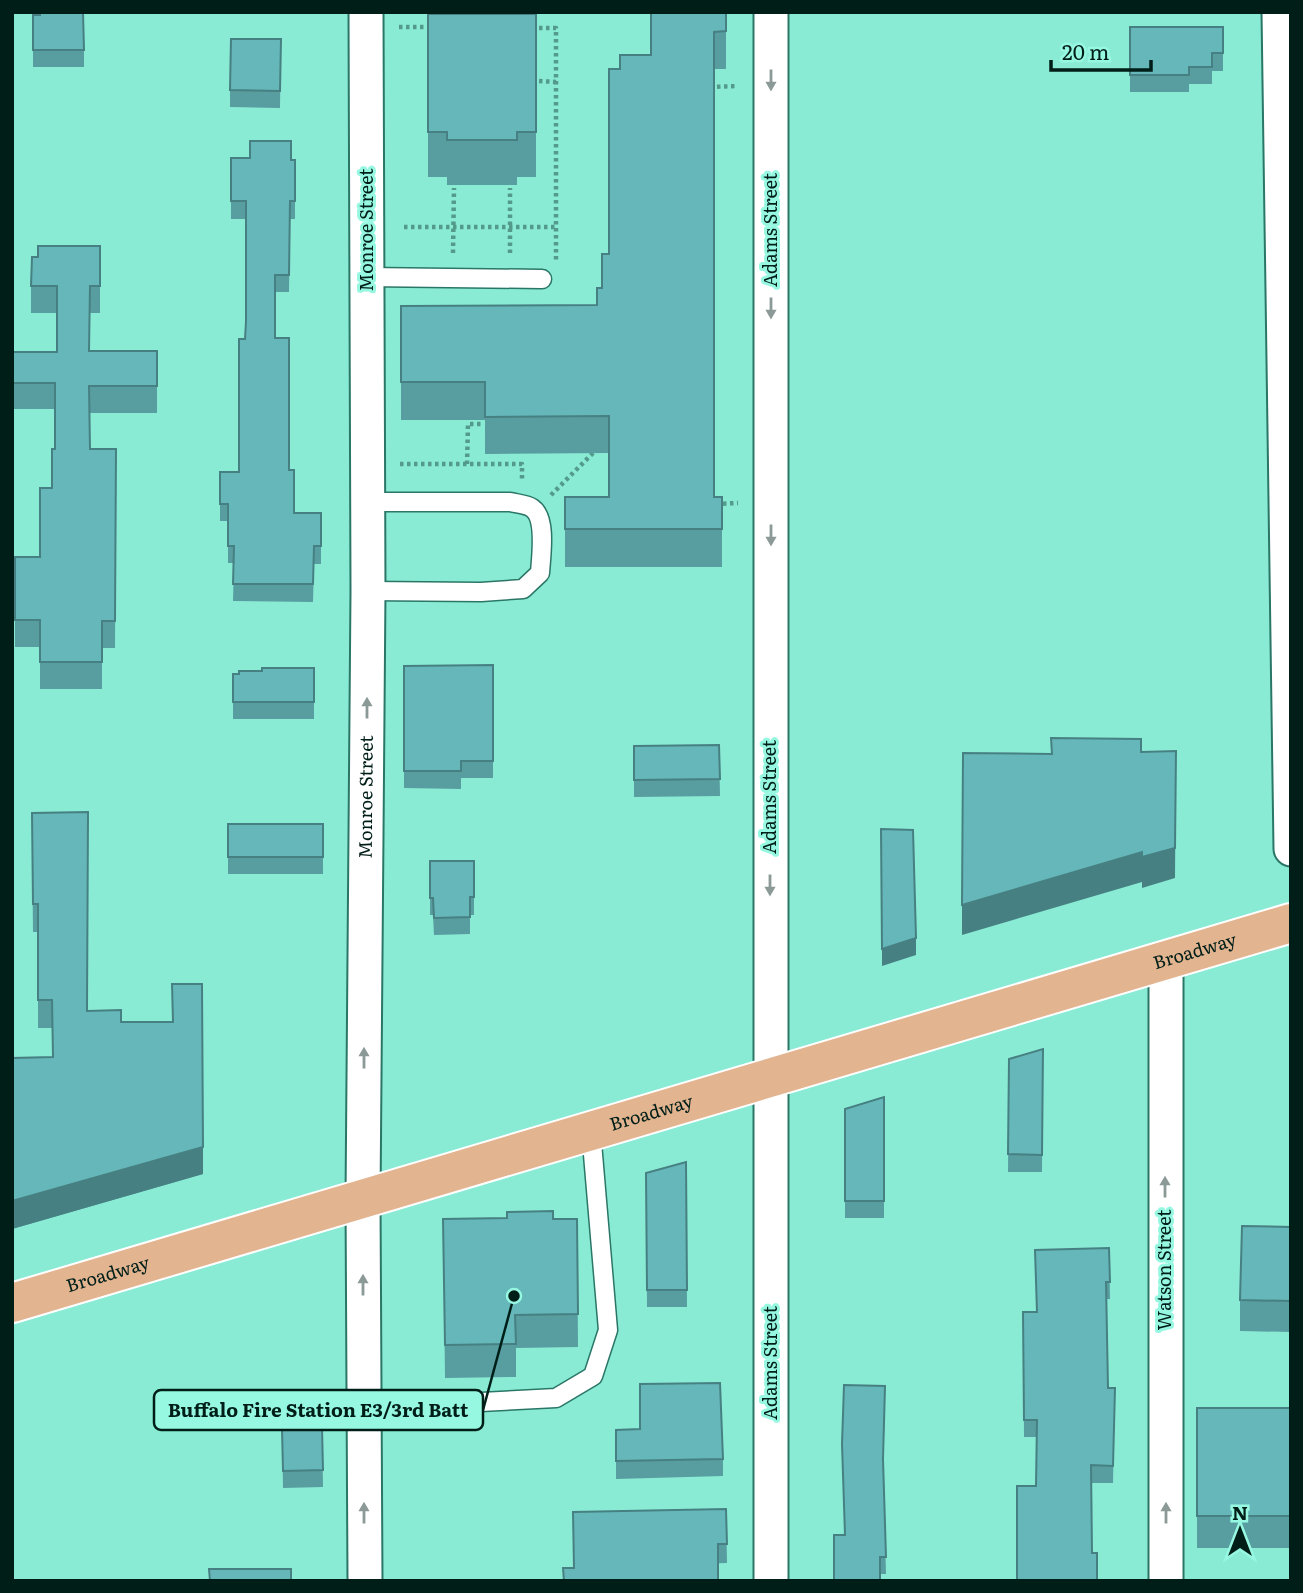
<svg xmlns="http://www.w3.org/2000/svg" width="1303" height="1593" font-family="Literata,serif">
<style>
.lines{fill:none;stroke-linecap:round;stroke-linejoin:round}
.service-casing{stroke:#2a7667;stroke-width:21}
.minor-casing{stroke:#2a7667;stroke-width:37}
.primary-casing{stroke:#fff;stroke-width:42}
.path{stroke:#539a8a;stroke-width:4.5;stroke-dasharray:3.5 3.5;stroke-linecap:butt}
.service{stroke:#fff;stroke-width:18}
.minor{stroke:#fff;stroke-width:33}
.primary{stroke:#e2b490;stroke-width:38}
.wall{fill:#589d9f}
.shaded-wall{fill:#478082}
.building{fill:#66b7b9;stroke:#478082;stroke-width:2}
.oneway{fill:#8c9a97}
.labels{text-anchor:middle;stroke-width:6;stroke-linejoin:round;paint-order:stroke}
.street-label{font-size:18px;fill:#001e18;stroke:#97f8e2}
.leader{fill:none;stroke:#001e18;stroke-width:2.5}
.callout-dot{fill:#001e18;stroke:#97f8e2;stroke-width:2.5}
.callout{fill:#97f8e2;stroke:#001e18;stroke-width:2.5}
.callout-label{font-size:19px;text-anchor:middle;font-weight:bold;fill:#001e18}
</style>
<rect width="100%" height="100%" fill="#8aebd5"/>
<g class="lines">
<defs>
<g id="service">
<path d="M 367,277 L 542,279"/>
<path d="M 367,502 L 510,502 C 518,504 526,504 532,508 C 547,518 541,556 540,573 L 523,589 L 481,592 L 368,591"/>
<path d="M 364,1408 L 556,1398 L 593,1376 L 608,1330 L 591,1131"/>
</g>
<g id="minor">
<path d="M 771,12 L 771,1581"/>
<path d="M 1279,12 L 1291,849"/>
<path d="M 1166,960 L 1166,1581"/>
<path id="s1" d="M 365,1581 L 363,1199 L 368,591 L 366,12"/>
</g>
<g id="primary">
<path id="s2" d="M 12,1303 L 1291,923"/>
</g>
</defs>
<use href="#service" class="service-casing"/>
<use href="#minor" class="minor-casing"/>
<use href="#primary" class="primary-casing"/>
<g class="path">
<path d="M 399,27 L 432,27"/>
<path d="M 532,28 L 556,28 L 556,261"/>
<path d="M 539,81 L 556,82"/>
<path d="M 710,87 L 738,86"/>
<path d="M 404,227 L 556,227"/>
<path d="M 453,253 L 454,188"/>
<path d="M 510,253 L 510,188"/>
<path d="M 400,464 L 522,464 L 522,480"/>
<path d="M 467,464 L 468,424 L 483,424"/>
<path d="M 551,495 L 594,452 L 594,449"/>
<path d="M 716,504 L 738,503"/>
</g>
<use href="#service" class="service"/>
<use href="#minor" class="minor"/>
<use href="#primary" class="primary"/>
</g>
<g class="wall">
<path d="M 726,12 L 726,69 L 714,69 L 714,497 L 722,497 L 722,567 L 565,567 L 565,497 L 609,497 L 609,453 L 485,454 L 485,420 L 401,420 L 401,306 L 597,305 L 602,288 L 609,254 L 620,69 L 651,55 Z"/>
<path d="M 428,14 L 536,14 L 536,177 L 517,177 L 517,185 L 447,185 L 447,177 L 428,177 Z"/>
<path d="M 33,15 L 84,50 L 84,67 L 33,67 Z"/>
<path d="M 1130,27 L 1223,27 L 1223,71 L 1212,71 L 1212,84 L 1189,84 L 1189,92 L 1130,92 Z"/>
<path d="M 281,39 L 280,108 L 230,107 L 230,90 Z"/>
<path d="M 231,158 L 295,160 L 295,219 L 290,219 L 289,292 L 275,292 L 275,338 L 294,513 L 321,513 L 321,564 L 314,564 L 313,602 L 233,601 L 234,563 L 228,563 L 228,521 L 220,521 L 220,472 L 239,472 L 246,321 L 246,219 L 231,219 Z"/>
<path d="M 100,246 L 100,313 L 90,313 L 90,351 L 157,351 L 157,413 L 89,413 L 90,449 L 116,449 L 115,648 L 102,648 L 102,689 L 40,689 L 40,647 L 15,647 L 15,557 L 40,557 L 52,488 L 55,449 L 55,409 L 12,409 L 12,352 L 57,352 L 57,313 L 31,313 L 31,286 L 38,257 Z"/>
<path d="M 493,665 L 493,778 L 461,778 L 461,789 L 404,788 L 404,666 Z"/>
<path d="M 314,668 L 314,719 L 233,719 L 233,674 Z"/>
<path d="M 719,745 L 720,796 L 634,797 L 634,746 Z"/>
<rect x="228" y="824" width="95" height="50"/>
<path d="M 32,841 L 87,1011 L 121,1022 L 203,1174 L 12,1229 L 12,1058 L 52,1057 L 52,1028 L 38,1028 L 38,932 L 33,932 Z"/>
<path d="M 430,861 L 474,861 L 474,915 L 470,915 L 470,934 L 434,935 L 433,915 L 430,915 Z"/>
<path d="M 1043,1049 L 1042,1172 L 1008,1172 L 1009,1059 Z"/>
<path d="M 845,1109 L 884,1201 L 884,1218 L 845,1218 Z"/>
<path d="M 686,1162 L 687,1307 L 647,1307 L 646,1173 Z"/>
<path d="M 443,1219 L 577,1219 L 578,1347 L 516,1348 L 516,1377 L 445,1378 Z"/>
<path d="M 1291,1227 L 1291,1332 L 1240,1331 L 1240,1300 Z"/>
<path d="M 1109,1248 L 1110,1299 L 1106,1299 L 1108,1388 L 1115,1388 L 1113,1483 L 1091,1483 L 1092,1553 L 1097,1581 L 1036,1486 L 1036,1437 L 1024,1437 L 1023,1312 L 1036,1312 Z"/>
<path d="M 885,1403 L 883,1467 L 886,1574 L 880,1574 L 845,1535 L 842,1444 Z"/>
<rect x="1197" y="1408" width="94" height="140"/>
<path d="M 322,1427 L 323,1487 L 283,1488 L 282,1429 Z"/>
<path d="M 640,1429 L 723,1459 L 723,1476 L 616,1479 L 616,1430 Z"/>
<path d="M 726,1509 L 727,1563 L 574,1568 Z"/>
</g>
<g class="shaded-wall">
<path d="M 1176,751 L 1175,878 L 1142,888 L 1142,882 L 962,935 L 962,905 Z"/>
<path d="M 916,938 L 916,955 L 882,966 L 882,949 Z"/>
<path d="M 203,1147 L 203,1174 L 12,1229 L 12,1201 Z"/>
</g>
<g class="building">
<path d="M 40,12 L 83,12 L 84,50 L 33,50 L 33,15 L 40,15 Z"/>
<path d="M 651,12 L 726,12 L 726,31 L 714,32 L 714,497 L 722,497 L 722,529 L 565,529 L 565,497 L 609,497 L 609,416 L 485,417 L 485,382 L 401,382 L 401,306 L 597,305 L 597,288 L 602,288 L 602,254 L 609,254 L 609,69 L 620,69 L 620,55 L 651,55 Z"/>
<path d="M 428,14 L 536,14 L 536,132 L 517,132 L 517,140 L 447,140 L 447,132 L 428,132 Z"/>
<path d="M 1130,27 L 1223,27 L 1223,53 L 1212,53 L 1212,67 L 1189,67 L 1189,75 L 1130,75 Z"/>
<path d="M 231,39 L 281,39 L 280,91 L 230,90 Z"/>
<path d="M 250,141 L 291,141 L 291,160 L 295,160 L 295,201 L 290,201 L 289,275 L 275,275 L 275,338 L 289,338 L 289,470 L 294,470 L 294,513 L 321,513 L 321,546 L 314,546 L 313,584 L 233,584 L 234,546 L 228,546 L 228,504 L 220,504 L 220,472 L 239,472 L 239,339 L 245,339 L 246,321 L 246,201 L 231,201 L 231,158 L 250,158 Z"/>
<path d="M 38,246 L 100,246 L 100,286 L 90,286 L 89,351 L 157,351 L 157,386 L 89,386 L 90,449 L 116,449 L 115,621 L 102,621 L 102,662 L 40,662 L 40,620 L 15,620 L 15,557 L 40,557 L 40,488 L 52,488 L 52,449 L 55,449 L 55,383 L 12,383 L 12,352 L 57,352 L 57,286 L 31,286 L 32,257 L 38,257 Z"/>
<path d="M 493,665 L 493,761 L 461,761 L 461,771 L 404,771 L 404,666 Z"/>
<path d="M 262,668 L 314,668 L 314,702 L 233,702 L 233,674 L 239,674 L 239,671 L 262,671 Z"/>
<path d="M 1051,738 L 1141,739 L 1141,752 L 1176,751 L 1175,848 L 1142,857 L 1142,852 L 962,905 L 963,753 L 1052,754 Z"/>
<path d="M 719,745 L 720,779 L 634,780 L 634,746 Z"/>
<path d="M 88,812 L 87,1011 L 121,1010 L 121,1022 L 173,1022 L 172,984 L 202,984 L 203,1147 L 12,1201 L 12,1058 L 53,1057 L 52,1000 L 38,1000 L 38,904 L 33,904 L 32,813 Z"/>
<rect x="228" y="824" width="95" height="33"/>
<path d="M 881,829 L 913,830 L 916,938 L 882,949 Z"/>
<path d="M 430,861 L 474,861 L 474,897 L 470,897 L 470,917 L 434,918 L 433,898 L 430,898 Z"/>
<path d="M 1043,1049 L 1042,1155 L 1008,1154 L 1009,1059 Z"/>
<path d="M 884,1097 L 884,1201 L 845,1201 L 845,1109 Z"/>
<path d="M 686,1162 L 687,1290 L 647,1290 L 646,1173 Z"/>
<path d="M 553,1211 L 553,1219 L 577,1219 L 578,1314 L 515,1315 L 516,1344 L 445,1345 L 443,1219 L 507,1218 L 507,1212 Z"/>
<path d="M 1242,1226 L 1291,1227 L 1291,1301 L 1240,1300 Z"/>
<path d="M 1109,1248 L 1110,1282 L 1106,1282 L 1108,1388 L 1115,1388 L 1113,1466 L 1091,1465 L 1092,1553 L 1097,1553 L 1097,1581 L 1017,1581 L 1017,1486 L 1036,1486 L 1037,1420 L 1024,1420 L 1023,1312 L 1037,1312 L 1035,1250 Z"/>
<path d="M 720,1383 L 723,1459 L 616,1461 L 616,1430 L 640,1429 L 640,1384 Z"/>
<path d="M 844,1385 L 885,1386 L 883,1459 L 886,1557 L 880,1557 L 880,1581 L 834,1581 L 834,1535 L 845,1535 L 842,1444 Z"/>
<rect x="1197" y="1408" width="94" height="108"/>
<path d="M 322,1427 L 323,1470 L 283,1471 L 282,1429 Z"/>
<path d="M 726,1509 L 727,1544 L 718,1544 L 718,1581 L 564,1581 L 563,1568 L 574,1568 L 573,1512 Z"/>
<path d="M 209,1569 L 291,1569 L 291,1581 L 210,1581 Z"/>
</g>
<defs><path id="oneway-solid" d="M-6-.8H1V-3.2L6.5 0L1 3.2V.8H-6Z" transform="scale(1.75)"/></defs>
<g class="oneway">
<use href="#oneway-solid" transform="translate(771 80) rotate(90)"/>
<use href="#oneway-solid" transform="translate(771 308) rotate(90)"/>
<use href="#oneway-solid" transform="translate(771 535) rotate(90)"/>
<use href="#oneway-solid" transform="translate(367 708) rotate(-90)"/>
<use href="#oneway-solid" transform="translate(770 885) rotate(90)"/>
<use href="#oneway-solid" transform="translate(364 1058) rotate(-90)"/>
<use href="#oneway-solid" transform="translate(1165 1187) rotate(-90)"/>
<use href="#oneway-solid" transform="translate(363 1285) rotate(-90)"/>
<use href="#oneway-solid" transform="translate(364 1513) rotate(-90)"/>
<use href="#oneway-solid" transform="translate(1166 1513) rotate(-90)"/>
</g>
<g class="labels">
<g class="street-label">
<text transform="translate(367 230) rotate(-90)" y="6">Monroe Street</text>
<text transform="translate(771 230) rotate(-90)" y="6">Adams Street</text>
<text dy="6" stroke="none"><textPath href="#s1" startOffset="784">Monroe Street</textPath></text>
<text transform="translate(770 797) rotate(-90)" y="6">Adams Street</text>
<text dy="6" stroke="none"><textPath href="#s2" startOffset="1234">Broadway</textPath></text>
<text dy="6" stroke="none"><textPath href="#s2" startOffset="667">Broadway</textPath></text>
<text transform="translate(1165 1270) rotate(-90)" y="6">Watson Street</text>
<text dy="6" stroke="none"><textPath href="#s2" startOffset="100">Broadway</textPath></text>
<text transform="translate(771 1363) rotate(-90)" y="6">Adams Street</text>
</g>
</g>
<path class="leader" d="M514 1296L483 1410"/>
<circle class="callout-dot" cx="514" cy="1296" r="7"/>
<rect class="callout" x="154" y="1390" width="329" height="40" rx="7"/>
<g class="callout-label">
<text x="318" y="1417">Buffalo Fire Station E3/3rd Batt</text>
</g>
<rect width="1303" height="1593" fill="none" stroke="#001e18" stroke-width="28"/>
<g transform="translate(1240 1530)" stroke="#97f8e2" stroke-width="5" paint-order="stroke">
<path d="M0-5L12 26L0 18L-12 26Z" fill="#001e18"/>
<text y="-10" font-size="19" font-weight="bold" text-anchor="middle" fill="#001e18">N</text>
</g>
<path d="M1051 60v10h100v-10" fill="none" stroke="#001e18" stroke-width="3.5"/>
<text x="1062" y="60" font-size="21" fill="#001e18" stroke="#97f8e2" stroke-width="5" paint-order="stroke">20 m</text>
</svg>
